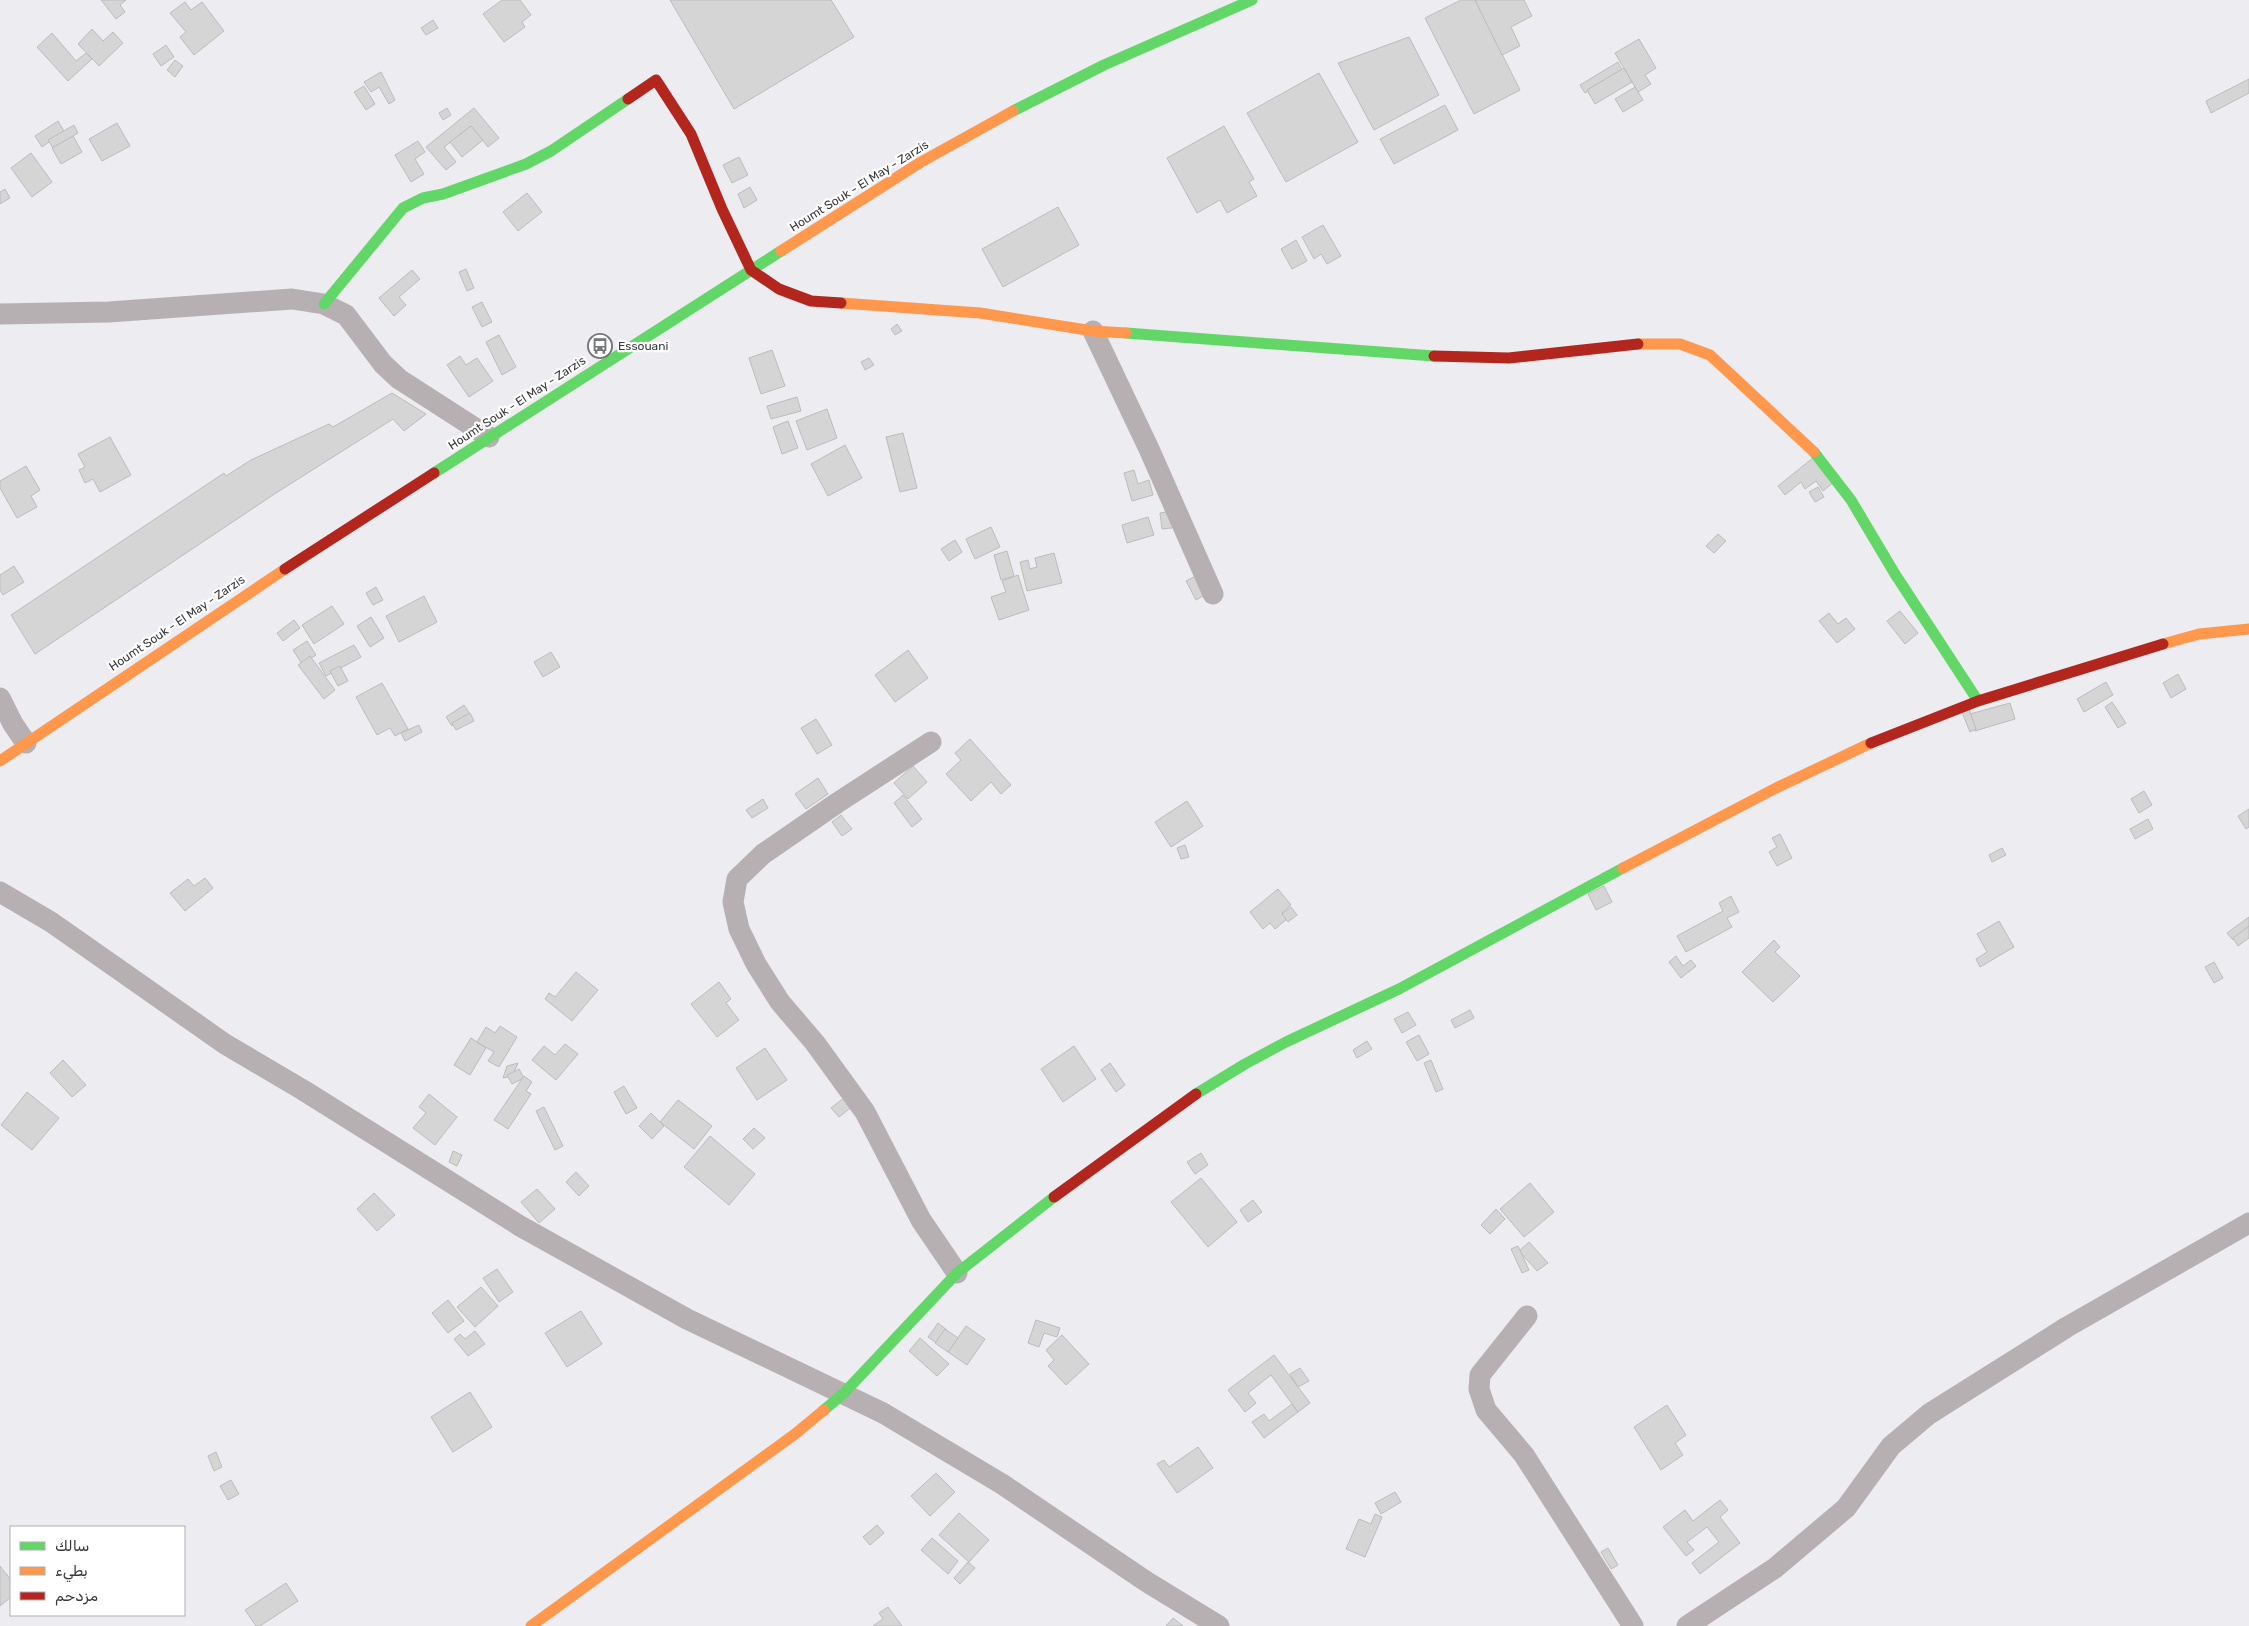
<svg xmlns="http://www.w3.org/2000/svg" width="2249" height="1626" font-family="Rubik,'Noto Naskh Arabic',sans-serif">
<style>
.building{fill:#d6d5d6;stroke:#bdbcbd}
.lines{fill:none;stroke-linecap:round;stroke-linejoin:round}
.street{stroke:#b6b0b3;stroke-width:21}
.fast{stroke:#63d668;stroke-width:11}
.slow{stroke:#ff974d;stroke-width:11}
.jam{stroke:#b3261e;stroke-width:11}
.labels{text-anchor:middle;stroke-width:4.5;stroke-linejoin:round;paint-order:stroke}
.street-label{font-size:12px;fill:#37383b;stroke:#fff}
.poi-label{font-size:12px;fill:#37383b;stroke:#fff;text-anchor:start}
</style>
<rect width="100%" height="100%" fill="#ececf1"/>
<g class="building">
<path d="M 101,0 L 126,0 L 120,5 L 125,12 L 116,19 Z"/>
<path d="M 502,0 L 520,0 L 531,15 L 522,22 L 525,27 L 504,42 L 483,14 Z"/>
<path d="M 670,0 L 831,0 L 854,37 L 734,109 Z"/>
<path d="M 1461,0 L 1475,0 L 1520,90 L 1474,114 L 1425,18 Z"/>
<path d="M 1475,0 L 1524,0 L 1532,16 L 1511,27 L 1520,46 L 1502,55 Z"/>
<path d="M 185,2 L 191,10 L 202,2 L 224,31 L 194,55 L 180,37 L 186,32 L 170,13 Z"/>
<path d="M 433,20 L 438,28 L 426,35 L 421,28 Z"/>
<path d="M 92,29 L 103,41 L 113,32 L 123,43 L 99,66 L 78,44 Z"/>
<path d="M 52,33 L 76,61 L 86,53 L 92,59 L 68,81 L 37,47 Z"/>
<path d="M 1409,37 L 1439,95 L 1374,130 L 1338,63 Z"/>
<path d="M 1639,39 L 1656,68 L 1645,75 L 1651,84 L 1638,92 L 1615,53 Z"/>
<path d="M 166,45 L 174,57 L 161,66 L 153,54 Z"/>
<path d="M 175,60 L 183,66 L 175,77 L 167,70 Z"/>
<path d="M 1618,62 L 1622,70 L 1585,93 L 1580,85 Z"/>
<path d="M 1624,68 L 1632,82 L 1595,104 L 1587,90 Z"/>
<path d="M 381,72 L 395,100 L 389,104 L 379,87 L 371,92 L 364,82 Z"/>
<path d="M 1319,73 L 1358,142 L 1286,182 L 1247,113 Z"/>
<path d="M 2249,79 L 2249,93 L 2211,113 L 2206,101 Z"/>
<path d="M 364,86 L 375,104 L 366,110 L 354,92 Z"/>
<path d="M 1635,87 L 1643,100 L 1623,112 L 1615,99 Z"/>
<path d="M 1445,105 L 1458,130 L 1394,164 L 1380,139 Z"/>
<path d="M 447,108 L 451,115 L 443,120 L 439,113 Z"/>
<path d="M 474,108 L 499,138 L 488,147 L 471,126 L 444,147 L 456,162 L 446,170 L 426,147 Z"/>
<path d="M 58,121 L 64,131 L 42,147 L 35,136 Z"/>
<path d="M 117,123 L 130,146 L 102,161 L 89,139 Z"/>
<path d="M 74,125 L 78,133 L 53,148 L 48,140 Z"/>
<path d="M 471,126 L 483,140 L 462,157 L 450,142 Z"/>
<path d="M 1224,126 L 1254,179 L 1249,182 L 1257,196 L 1227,213 L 1220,200 L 1197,213 L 1167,158 Z"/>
<path d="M 73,136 L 82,152 L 61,164 L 52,148 Z"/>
<path d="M 418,141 L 425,152 L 415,159 L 424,174 L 411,182 L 395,155 Z"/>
<path d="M 31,153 L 52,182 L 32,197 L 11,168 Z"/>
<path d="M 739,157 L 748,175 L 732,183 L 723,165 Z"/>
<path d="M 750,187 L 757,200 L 744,208 L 738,194 Z"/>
<path d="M 5,189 L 10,198 L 0,204 L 0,192 Z"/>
<path d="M 527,193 L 542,212 L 518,231 L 503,212 Z"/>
<path d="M 1058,207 L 1079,245 L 1003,287 L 982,249 Z"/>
<path d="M 1323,225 L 1341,256 L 1327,264 L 1321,254 L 1314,259 L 1302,237 Z"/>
<path d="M 1296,240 L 1307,261 L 1292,269 L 1281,249 Z"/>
<path d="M 466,269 L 474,288 L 467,291 L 459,272 Z"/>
<path d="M 412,270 L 420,279 L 399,297 L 406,305 L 394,316 L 379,298 Z"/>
<path d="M 482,302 L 492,322 L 482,327 L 472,307 Z"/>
<path d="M 897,324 L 902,331 L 895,335 L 891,329 Z"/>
<path d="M 499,335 L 516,367 L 502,375 L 486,342 Z"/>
<path d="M 772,350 L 785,386 L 761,394 L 749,358 Z"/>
<path d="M 460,356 L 466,365 L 477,358 L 493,381 L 469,397 L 447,365 Z"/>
<path d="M 869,358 L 874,365 L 865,370 L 861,362 Z"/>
<path d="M 392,393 L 426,414 L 404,431 L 393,419 L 276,493 L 35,654 L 11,615 L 224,473 L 226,476 L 251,460 L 329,424 L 333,427 Z"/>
<path d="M 797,397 L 801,411 L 771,419 L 767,406 Z"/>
<path d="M 827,409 L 837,438 L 807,450 L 796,421 Z"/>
<path d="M 788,421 L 798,448 L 782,454 L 773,427 Z"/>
<path d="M 903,433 L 917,488 L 900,492 L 886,437 Z"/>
<path d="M 110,437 L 131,475 L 100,492 L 93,479 L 85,483 L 79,470 L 85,467 L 78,454 Z"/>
<path d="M 845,445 L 862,478 L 828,496 L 811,464 Z"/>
<path d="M 1814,457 L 1834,482 L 1823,491 L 1816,481 L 1805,489 L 1801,482 L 1785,495 L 1778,486 Z"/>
<path d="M 26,466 L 40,490 L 31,496 L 37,507 L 17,518 L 0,488 L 0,481 Z"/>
<path d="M 1134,470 L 1138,484 L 1149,480 L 1153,495 L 1132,501 L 1124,473 Z"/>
<path d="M 1818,487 L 1824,497 L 1815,502 L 1809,492 Z"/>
<path d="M 1178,510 L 1180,527 L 1162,529 L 1160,513 Z"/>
<path d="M 1148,517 L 1154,535 L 1127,543 L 1122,525 Z"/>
<path d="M 991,527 L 1000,547 L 975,559 L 966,539 Z"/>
<path d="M 1718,534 L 1726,541 L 1714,553 L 1706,546 Z"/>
<path d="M 955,540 L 962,552 L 949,561 L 941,549 Z"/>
<path d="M 1007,551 L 1014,576 L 1001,580 L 994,555 Z"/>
<path d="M 1054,553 L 1062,583 L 1027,591 L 1020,562 L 1028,560 L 1030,569 L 1037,567 L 1035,558 Z"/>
<path d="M 14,566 L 24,582 L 3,595 L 0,590 L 0,575 Z"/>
<path d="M 1203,572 L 1212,591 L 1196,600 L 1186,581 Z"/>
<path d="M 1018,575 L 1029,610 L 999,620 L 991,597 L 1006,592 L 1002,581 Z"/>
<path d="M 376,587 L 383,600 L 373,605 L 366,593 Z"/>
<path d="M 424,596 L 437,622 L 399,642 L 386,616 Z"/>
<path d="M 332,606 L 344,624 L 314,644 L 302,625 Z"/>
<path d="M 1900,611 L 1918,633 L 1905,644 L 1887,621 Z"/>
<path d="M 1829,613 L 1838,624 L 1846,618 L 1855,629 L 1837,643 L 1819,621 Z"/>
<path d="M 371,617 L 384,638 L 370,647 L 357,626 Z"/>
<path d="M 294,620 L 300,628 L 283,641 L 277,633 Z"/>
<path d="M 307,641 L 316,655 L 302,664 L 293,650 Z"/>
<path d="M 354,645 L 361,657 L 326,676 L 319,663 Z"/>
<path d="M 908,650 L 928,678 L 895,702 L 875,675 Z"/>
<path d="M 551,652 L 560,667 L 543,677 L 534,662 Z"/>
<path d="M 310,656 L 335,690 L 324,699 L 298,665 Z"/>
<path d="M 340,666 L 348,681 L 338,686 L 330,671 Z"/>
<path d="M 2178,674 L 2186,689 L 2171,698 L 2163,683 Z"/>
<path d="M 2106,682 L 2113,695 L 2084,712 L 2077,699 Z"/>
<path d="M 382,683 L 408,729 L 395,736 L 390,728 L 377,735 L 356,697 Z"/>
<path d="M 2112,702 L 2126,723 L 2118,728 L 2105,707 Z"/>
<path d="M 2010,703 L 2015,719 L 1975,731 L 1970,714 Z"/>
<path d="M 464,705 L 470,714 L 452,726 L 446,717 Z"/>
<path d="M 1969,709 L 1976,729 L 1970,732 L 1962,712 Z"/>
<path d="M 470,713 L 474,721 L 456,730 L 452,723 Z"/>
<path d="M 816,719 L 832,745 L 817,754 L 801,728 Z"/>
<path d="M 419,725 L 422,732 L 405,741 L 401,733 Z"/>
<path d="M 970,739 L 1011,785 L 1001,794 L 991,782 L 971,801 L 946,774 L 961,760 L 955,753 Z"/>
<path d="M 913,766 L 927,782 L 908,799 L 894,783 Z"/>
<path d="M 818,778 L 828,794 L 806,809 L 795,794 Z"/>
<path d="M 2144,791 L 2152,805 L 2139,813 L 2131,799 Z"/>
<path d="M 903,795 L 922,819 L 912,827 L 894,803 Z"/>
<path d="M 763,799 L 768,808 L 752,818 L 746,810 Z"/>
<path d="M 1187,801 L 1203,826 L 1171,847 L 1155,822 Z"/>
<path d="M 2249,809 L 2249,827 L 2246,829 L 2238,816 Z"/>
<path d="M 841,815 L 852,829 L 842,836 L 832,822 Z"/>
<path d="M 2148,819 L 2153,829 L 2135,839 L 2130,829 Z"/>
<path d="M 1780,834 L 1792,858 L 1777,866 L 1769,852 L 1777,847 L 1772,838 Z"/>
<path d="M 1185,845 L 1189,857 L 1181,859 L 1177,848 Z"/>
<path d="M 2002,848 L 2006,855 L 1992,862 L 1989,855 Z"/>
<path d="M 205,878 L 213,888 L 185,911 L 170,893 L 188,879 L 194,886 Z"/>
<path d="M 1604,886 L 1612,902 L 1596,910 L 1588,894 Z"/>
<path d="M 1278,889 L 1291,905 L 1282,913 L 1287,919 L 1275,929 L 1270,923 L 1263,929 L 1250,912 Z"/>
<path d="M 1731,896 L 1739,912 L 1727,918 L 1732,927 L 1686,952 L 1677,936 L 1723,911 L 1719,903 Z"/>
<path d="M 1291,907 L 1297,915 L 1288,922 L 1282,914 Z"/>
<path d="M 2249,917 L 2249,929 L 2233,940 L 2227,933 Z"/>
<path d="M 1999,921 L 2014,947 L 1980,967 L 1976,959 L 1987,952 L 1977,934 Z"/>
<path d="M 2249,926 L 2249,938 L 2238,946 L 2233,938 Z"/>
<path d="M 1774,940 L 1780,947 L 1775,952 L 1800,976 L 1773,1002 L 1742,972 Z"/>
<path d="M 1676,956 L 1683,966 L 1691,960 L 1696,966 L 1681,978 L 1669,962 Z"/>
<path d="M 2214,962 L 2223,978 L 2214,983 L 2205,967 Z"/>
<path d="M 576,972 L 598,990 L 572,1021 L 545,999 L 549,993 L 555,997 Z"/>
<path d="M 719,982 L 731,999 L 726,1003 L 739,1020 L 717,1037 L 691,1004 Z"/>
<path d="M 1470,1010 L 1474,1018 L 1455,1028 L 1451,1020 Z"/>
<path d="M 1408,1012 L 1416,1025 L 1402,1033 L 1394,1019 Z"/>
<path d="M 500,1026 L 517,1037 L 499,1067 L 488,1061 L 494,1052 L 477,1042 L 486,1027 L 495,1033 Z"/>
<path d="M 1419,1035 L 1429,1054 L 1417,1061 L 1406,1042 Z"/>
<path d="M 471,1038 L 486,1048 L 470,1075 L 454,1065 Z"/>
<path d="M 1367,1041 L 1372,1049 L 1357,1058 L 1353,1050 Z"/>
<path d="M 565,1044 L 578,1054 L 556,1080 L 532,1060 L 544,1046 L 555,1055 Z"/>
<path d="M 1074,1046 L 1096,1079 L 1063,1102 L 1041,1069 Z"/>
<path d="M 765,1048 L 787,1080 L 757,1100 L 736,1068 Z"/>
<path d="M 63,1060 L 86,1085 L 72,1097 L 50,1073 Z"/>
<path d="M 1431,1060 L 1443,1089 L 1436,1092 L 1424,1063 Z"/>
<path d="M 518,1063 L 512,1076 L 503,1078 L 507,1066 Z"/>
<path d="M 1110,1063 L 1125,1085 L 1116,1092 L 1101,1070 Z"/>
<path d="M 519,1069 L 524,1078 L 512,1084 L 507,1075 Z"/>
<path d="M 524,1076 L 532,1082 L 526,1091 L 531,1094 L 508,1129 L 494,1120 Z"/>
<path d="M 624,1086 L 637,1108 L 626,1114 L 614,1092 Z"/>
<path d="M 27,1092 L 59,1118 L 32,1150 L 1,1125 Z"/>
<path d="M 429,1094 L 457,1117 L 435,1145 L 413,1128 L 426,1113 L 419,1107 Z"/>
<path d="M 845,1097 L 853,1106 L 839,1117 L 831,1108 Z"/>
<path d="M 678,1100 L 712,1126 L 694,1149 L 660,1122 Z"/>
<path d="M 544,1107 L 563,1146 L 555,1150 L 536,1111 Z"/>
<path d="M 651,1113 L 664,1126 L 652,1139 L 639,1126 Z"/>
<path d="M 754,1128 L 765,1138 L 753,1149 L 743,1139 Z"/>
<path d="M 710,1136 L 755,1174 L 729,1205 L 684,1167 Z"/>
<path d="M 453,1151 L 462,1155 L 457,1166 L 449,1162 Z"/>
<path d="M 1201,1153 L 1208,1165 L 1195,1174 L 1187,1162 Z"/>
<path d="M 576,1172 L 589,1186 L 579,1196 L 566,1182 Z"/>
<path d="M 1201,1178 L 1237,1222 L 1208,1247 L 1171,1202 Z"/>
<path d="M 1530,1183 L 1554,1212 L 1524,1237 L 1500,1209 Z"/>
<path d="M 537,1189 L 555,1209 L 539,1223 L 521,1202 Z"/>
<path d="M 374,1193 L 395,1215 L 377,1231 L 357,1209 Z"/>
<path d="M 1253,1200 L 1262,1212 L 1248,1222 L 1240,1210 Z"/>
<path d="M 1496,1209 L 1505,1219 L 1490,1234 L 1481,1225 Z"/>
<path d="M 1529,1242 L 1548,1263 L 1537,1271 L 1519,1251 Z"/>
<path d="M 1518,1246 L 1529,1270 L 1522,1273 L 1511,1249 Z"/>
<path d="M 497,1269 L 513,1292 L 499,1302 L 483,1278 Z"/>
<path d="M 481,1287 L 498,1306 L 475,1327 L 457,1307 Z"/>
<path d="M 448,1300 L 464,1321 L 448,1333 L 432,1313 Z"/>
<path d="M 581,1311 L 602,1344 L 567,1367 L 545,1333 Z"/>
<path d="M 1036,1320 L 1060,1328 L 1057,1337 L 1044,1333 L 1039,1347 L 1028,1343 Z"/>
<path d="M 938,1323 L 947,1330 L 938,1344 L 928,1337 Z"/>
<path d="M 966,1326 L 985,1339 L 967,1365 L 948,1352 Z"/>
<path d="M 945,1329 L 958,1338 L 948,1352 L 935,1343 Z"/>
<path d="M 475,1331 L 485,1344 L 468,1356 L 454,1339 L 460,1334 L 465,1339 Z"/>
<path d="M 1062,1335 L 1089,1364 L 1066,1385 L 1048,1366 L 1054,1360 L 1046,1350 Z"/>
<path d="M 920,1338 L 949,1364 L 937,1376 L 909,1351 Z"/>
<path d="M 1274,1355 L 1310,1403 L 1298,1412 L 1271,1375 L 1248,1393 L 1256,1403 L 1245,1412 L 1228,1390 Z"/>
<path d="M 1300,1368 L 1309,1381 L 1298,1387 L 1290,1374 Z"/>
<path d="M 470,1392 L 492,1427 L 453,1452 L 431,1417 Z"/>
<path d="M 1292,1404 L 1298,1412 L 1264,1438 L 1252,1422 L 1264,1414 L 1269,1421 Z"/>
<path d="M 1667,1405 L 1686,1435 L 1675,1443 L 1683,1455 L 1661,1470 L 1634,1427 Z"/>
<path d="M 1198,1447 L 1213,1468 L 1177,1493 L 1157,1464 L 1164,1460 L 1169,1467 Z"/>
<path d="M 216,1452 L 222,1467 L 214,1471 L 208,1456 Z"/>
<path d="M 936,1473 L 955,1492 L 930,1516 L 911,1496 Z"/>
<path d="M 231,1480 L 239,1494 L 228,1500 L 220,1486 Z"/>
<path d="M 1395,1492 L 1401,1502 L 1381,1514 L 1375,1503 Z"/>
<path d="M 1720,1500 L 1728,1510 L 1720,1517 L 1740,1543 L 1700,1574 L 1692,1563 L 1719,1542 L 1707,1527 L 1687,1542 L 1694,1550 L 1686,1556 L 1663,1527 L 1685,1510 L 1693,1521 Z"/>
<path d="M 959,1513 L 989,1540 L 969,1562 L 939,1535 Z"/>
<path d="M 1375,1514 L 1382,1517 L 1365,1557 L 1346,1549 L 1359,1519 L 1371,1524 Z"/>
<path d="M 877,1525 L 884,1533 L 870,1545 L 863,1537 Z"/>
<path d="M 932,1538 L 958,1561 L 948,1574 L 921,1550 Z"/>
<path d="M 1608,1548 L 1618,1565 L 1611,1569 L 1601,1552 Z"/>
<path d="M 968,1562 L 975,1568 L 960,1584 L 954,1578 Z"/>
<path d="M 0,1566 L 11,1580 L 11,1597 L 0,1606 Z"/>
<path d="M 286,1583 L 298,1601 L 260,1626 L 256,1626 L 245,1610 Z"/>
<path d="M 888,1607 L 902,1626 L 873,1626 L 883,1619 L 879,1613 Z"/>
<path d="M 1173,1618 L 1182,1625 L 1183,1626 L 1166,1626 Z"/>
</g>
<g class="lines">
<g class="street">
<path d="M 0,314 L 109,312 L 292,299 L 324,304 L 346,315 L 383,364 L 399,379 L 489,437"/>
<path d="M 1093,331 L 1149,449 L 1213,594"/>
<path d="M 0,698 L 13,724 L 26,743"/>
<path d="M 931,742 L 837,803 L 763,854 L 737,879 L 733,902 L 739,929 L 756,964 L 780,1002 L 815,1043 L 865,1112 L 921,1220 L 957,1273"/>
<path d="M 0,892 L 51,922 L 225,1044 L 303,1090 L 520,1226 L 687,1319 L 883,1413 L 1002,1484 L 1147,1582 L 1219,1626"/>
<path d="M 1527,1316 L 1480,1375 L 1479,1389 L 1486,1410 L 1524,1455 L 1633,1626"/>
<path d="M 1687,1626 L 1775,1568 L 1846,1508 L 1891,1446 L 1929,1414 L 2067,1327 L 2249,1223"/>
</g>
<g class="fast">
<path d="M 1013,111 L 1104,65 L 1252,0"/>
<path d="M 324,304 L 403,208 L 423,198 L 443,194 L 526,164 L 551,151 L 628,99"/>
<path d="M 1126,333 L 1434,356"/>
<path d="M 1814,452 L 1851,500 L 1895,574 L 1978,701"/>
<path d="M 434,473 L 781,251"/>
<path d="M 1196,1094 L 1245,1064 L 1286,1042 L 1399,989 L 1623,868"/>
<path d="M 824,1410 L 843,1394 L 957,1273 L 1054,1197"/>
</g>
<g class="slow">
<path d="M 781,251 L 921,162 L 1013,111"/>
<path d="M 841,303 L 980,313 L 1093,331 L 1126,333"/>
<path d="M 1638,344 L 1680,344 L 1710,355 L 1814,452"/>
<path d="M 2163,644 L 2199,634 L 2249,629"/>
<path d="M 0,761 L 285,569"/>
<path d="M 1623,868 L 1776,788 L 1871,743"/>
<path d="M 531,1626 L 795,1434 L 824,1410"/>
</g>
<g class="jam">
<path d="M 628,99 L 656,80 L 691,134 L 722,209 L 751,270 L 779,289 L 811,301 L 841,303"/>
<path d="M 1434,356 L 1509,358 L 1638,344"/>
<path d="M 285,569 L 434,473"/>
<path d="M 1871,743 L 1978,701 L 2163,644"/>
<path d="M 1054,1197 L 1196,1094"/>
</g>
</g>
<defs>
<symbol id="bus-ring" viewBox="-11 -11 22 22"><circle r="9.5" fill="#fff" stroke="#76777b" stroke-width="1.5"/><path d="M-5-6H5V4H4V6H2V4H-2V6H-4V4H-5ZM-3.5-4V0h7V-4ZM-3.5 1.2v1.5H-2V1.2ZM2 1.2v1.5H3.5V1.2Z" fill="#76777b"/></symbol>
</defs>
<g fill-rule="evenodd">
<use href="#bus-ring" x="586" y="332" width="28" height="28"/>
</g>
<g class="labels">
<g class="street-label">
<text transform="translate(859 186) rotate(-32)" y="4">Houmt Souk - El May - Zarzis</text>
<text transform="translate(517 403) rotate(-33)" y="4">Houmt Souk - El May - Zarzis</text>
<text transform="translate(177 623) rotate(-34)" y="4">Houmt Souk - El May - Zarzis</text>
</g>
<g class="poi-label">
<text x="618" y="350">Essouani</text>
</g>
</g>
<rect x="10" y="1526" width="175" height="90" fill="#ffffff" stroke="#afafb1"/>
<rect x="20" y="1542" width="25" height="8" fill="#63d668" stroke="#afafb1"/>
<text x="55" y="1551" font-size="15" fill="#37383b">سالك</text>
<rect x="20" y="1567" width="25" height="8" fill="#ff974d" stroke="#afafb1"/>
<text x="55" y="1576" font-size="15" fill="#37383b">بطيء</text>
<rect x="20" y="1592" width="25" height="8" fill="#b3261e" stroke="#afafb1"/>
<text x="55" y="1601" font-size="15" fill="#37383b">مزدحم</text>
</svg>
